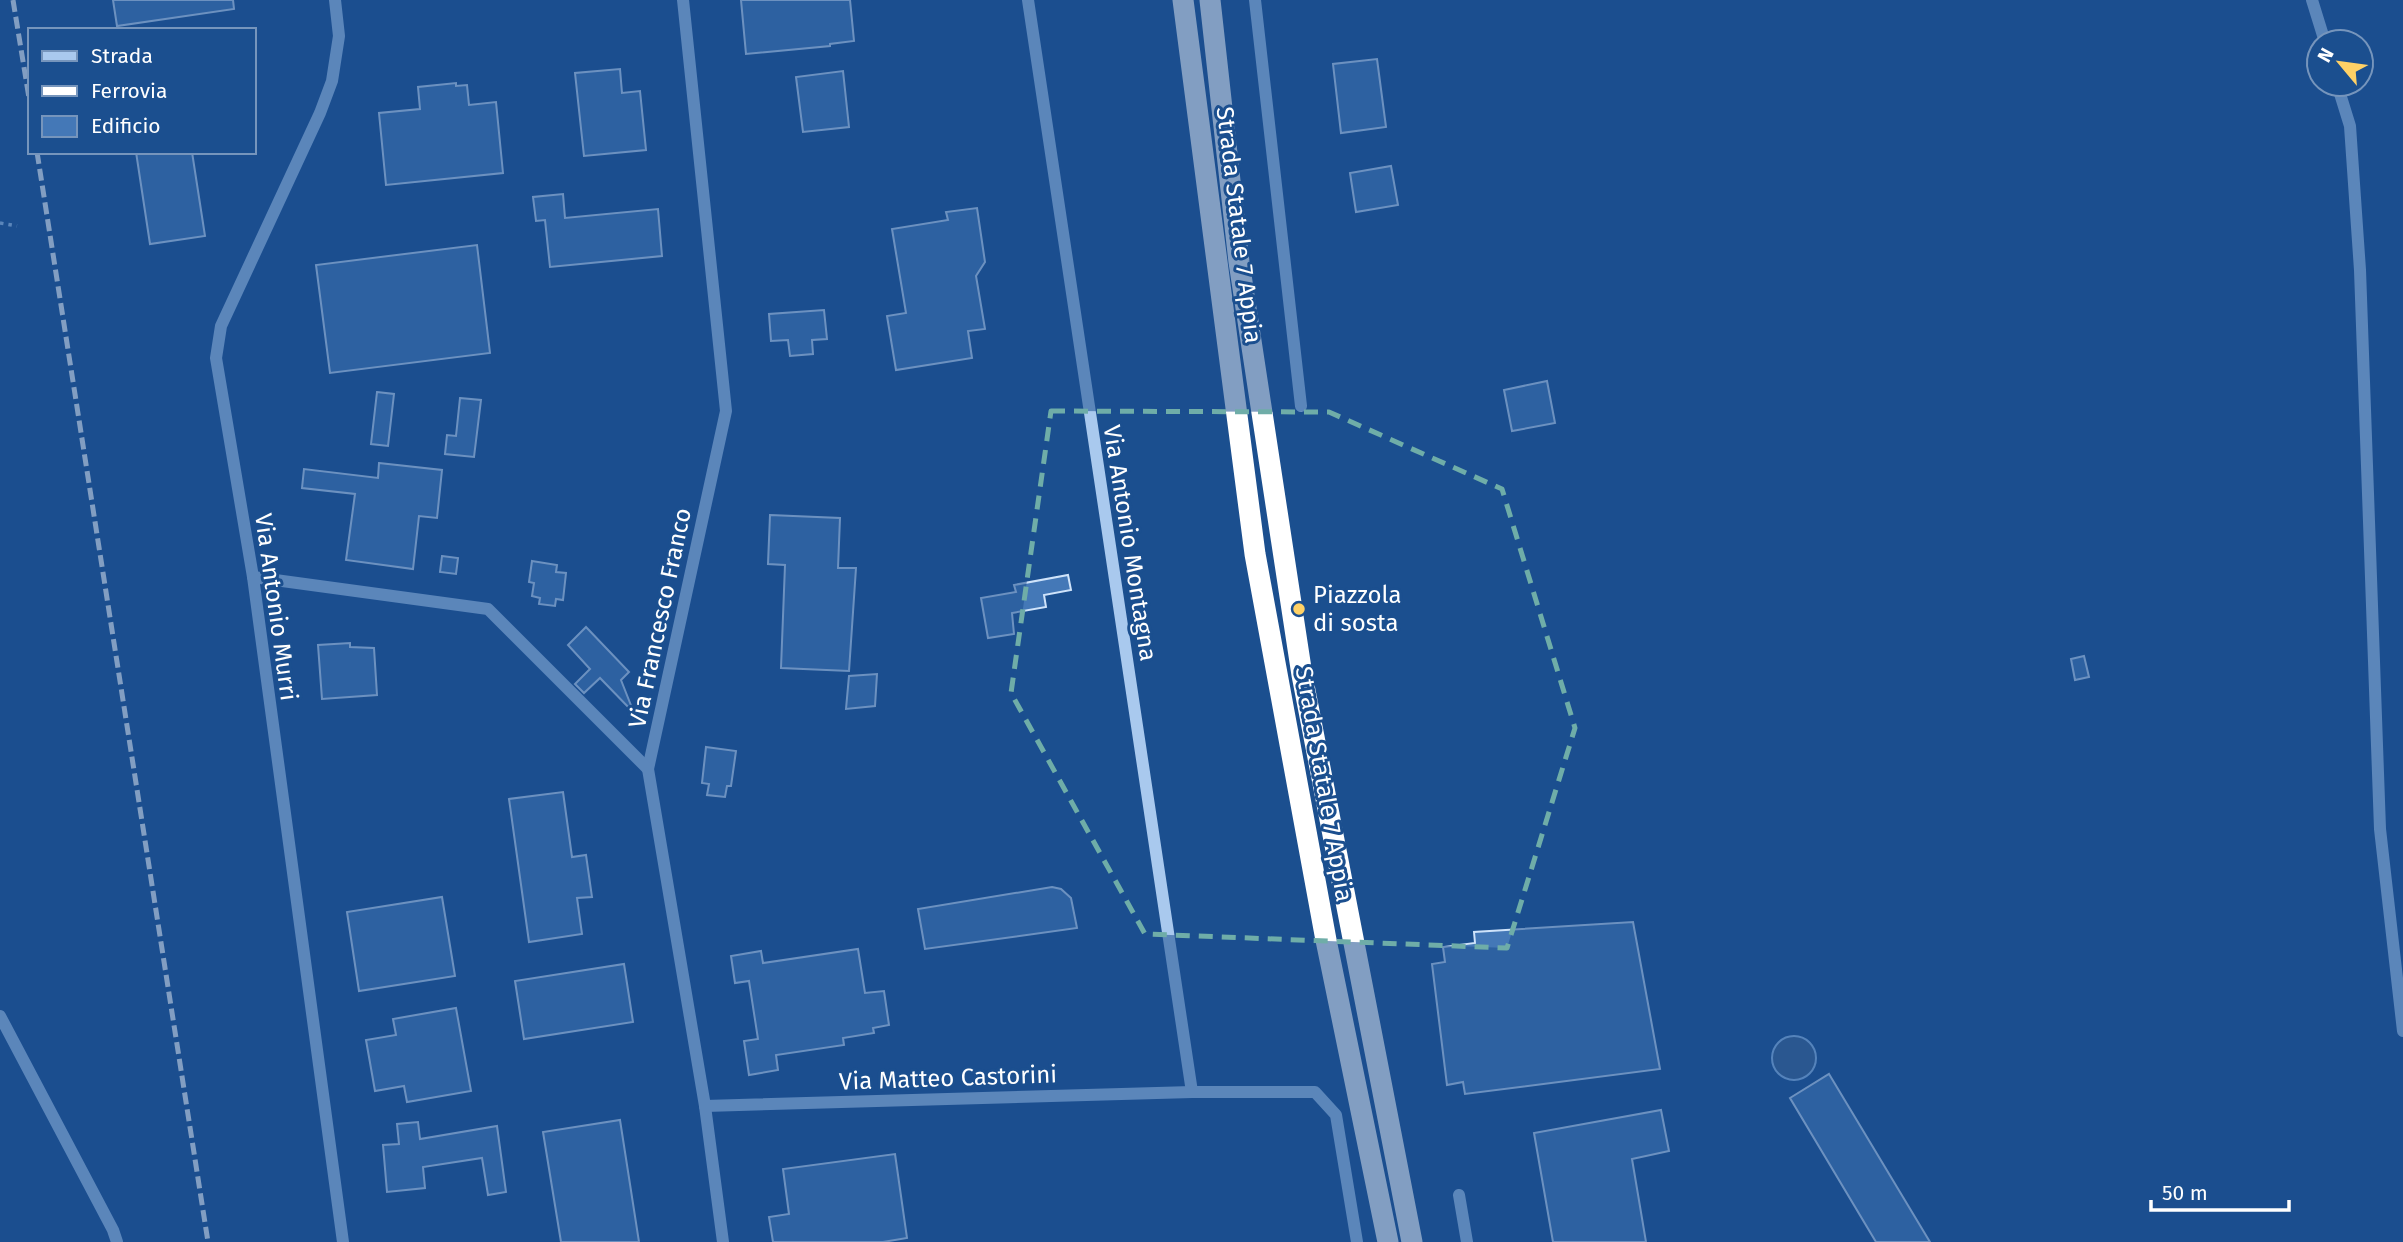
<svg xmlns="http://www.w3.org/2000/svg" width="2403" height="1242" font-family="'Fira Sans',sans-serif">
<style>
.water{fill:#3c6290;stroke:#9cc4f0;stroke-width:2}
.building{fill:#4478b7;stroke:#cfe3fa;stroke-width:2}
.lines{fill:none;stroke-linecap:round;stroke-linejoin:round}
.path{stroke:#a9c9ee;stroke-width:3.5;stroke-dasharray:3.5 5;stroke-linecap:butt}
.minor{stroke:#a9c9ee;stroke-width:12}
.highway{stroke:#fff;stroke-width:21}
.rail{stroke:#fff;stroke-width:5;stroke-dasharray:12 5;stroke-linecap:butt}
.marked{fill:none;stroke:#6fada8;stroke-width:5;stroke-dasharray:14 9;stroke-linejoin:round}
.poi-dot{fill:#ffd166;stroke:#1b4f8f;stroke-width:2.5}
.labels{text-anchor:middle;stroke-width:6;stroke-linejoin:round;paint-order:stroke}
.street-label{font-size:24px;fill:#fff;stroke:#1b4f8f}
.poi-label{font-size:24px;fill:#fff;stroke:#1b4f8f;text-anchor:start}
</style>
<rect width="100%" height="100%" fill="#1b4f8f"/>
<circle class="water" cx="1794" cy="1058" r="22"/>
<g class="building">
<path d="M 113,0 L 233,0 L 234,9 L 117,26 Z"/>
<path d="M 741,0 L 850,0 L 854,41 L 830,44 L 830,46 L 746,54 Z"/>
<path d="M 1377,59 L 1386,127 L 1341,133 L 1333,64 Z"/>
<path d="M 620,69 L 622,93 L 640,91 L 646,150 L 584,156 L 575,73 Z"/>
<path d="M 843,71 L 849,127 L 803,132 L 796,77 Z"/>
<path d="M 456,83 L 456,86 L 467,85 L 469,105 L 496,102 L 503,173 L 386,185 L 379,113 L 420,109 L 418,87 Z"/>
<path d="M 136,152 L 192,152 L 205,236 L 150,244 Z"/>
<path d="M 1391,166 L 1398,205 L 1356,212 L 1350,173 Z"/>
<path d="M 563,194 L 565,218 L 658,209 L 662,256 L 550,267 L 545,220 L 536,221 L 533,197 Z"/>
<path d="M 977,208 L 985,262 L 976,276 L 985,329 L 968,331 L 972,358 L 896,370 L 887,316 L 906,313 L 892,229 L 948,220 L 946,212 Z"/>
<path d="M 477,245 L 490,353 L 330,373 L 316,265 Z"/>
<path d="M 824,310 L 827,339 L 812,340 L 813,354 L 790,356 L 788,340 L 771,341 L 769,314 Z"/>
<path d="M 1547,381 L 1555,423 L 1512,431 L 1504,390 Z"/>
<path d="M 377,392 L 394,394 L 388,446 L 371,444 Z"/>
<path d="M 460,398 L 481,400 L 474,457 L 445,454 L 447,435 L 456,436 Z"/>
<path d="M 379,463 L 442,470 L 437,518 L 419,516 L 413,569 L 346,560 L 355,494 L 302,488 L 304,469 L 378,478 Z"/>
<path d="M 770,515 L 840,518 L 838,568 L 856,568 L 849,671 L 781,668 L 785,565 L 768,564 Z"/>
<path d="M 442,556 L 458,558 L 456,574 L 440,572 Z"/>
<path d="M 532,561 L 557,565 L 556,572 L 566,573 L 563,600 L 556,599 L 555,606 L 539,604 L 540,598 L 532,596 L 534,583 L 529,582 Z"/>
<path d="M 1068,575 L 1071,590 L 1044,595 L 1046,607 L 1012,613 L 1014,634 L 988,638 L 981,598 L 1016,592 L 1014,585 Z"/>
<path d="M 586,627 L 629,672 L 621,680 L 634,713 L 600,678 L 584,693 L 575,684 L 590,669 L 568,645 Z"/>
<path d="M 350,643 L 350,647 L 374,648 L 377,695 L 322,699 L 318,645 Z"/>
<path d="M 2084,656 L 2089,677 L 2075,680 L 2071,659 Z"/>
<path d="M 877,674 L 875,706 L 846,709 L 849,676 Z"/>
<path d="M 706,747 L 736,751 L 731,786 L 727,786 L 725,797 L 707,795 L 709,784 L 702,783 Z"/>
<path d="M 563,792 L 572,857 L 586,855 L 592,897 L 577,898 L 582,934 L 529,942 L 509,799 Z"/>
<path d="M 1052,887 L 1061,889 L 1071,898 L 1077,928 L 925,949 L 918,909 Z"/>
<path d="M 442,897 L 455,976 L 359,991 L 347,912 Z"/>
<path d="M 1633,922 L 1660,1069 L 1465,1094 L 1463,1082 L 1447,1085 L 1432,964 L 1445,962 L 1443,947 L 1475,943 L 1474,932 Z"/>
<path d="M 858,949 L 865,993 L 884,991 L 889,1025 L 873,1028 L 874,1033 L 843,1038 L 844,1045 L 776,1055 L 778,1070 L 749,1075 L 744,1041 L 758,1039 L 749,981 L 735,983 L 731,956 L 761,951 L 763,963 Z"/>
<path d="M 624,964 L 633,1022 L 524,1039 L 515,981 Z"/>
<path d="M 456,1008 L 471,1091 L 407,1102 L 404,1086 L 375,1091 L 366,1040 L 396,1035 L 393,1019 Z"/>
<path d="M 1829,1074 L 1930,1242 L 1876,1242 L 1790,1098 Z"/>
<path d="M 1661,1110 L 1669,1151 L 1632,1159 L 1646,1242 L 1553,1242 L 1534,1133 Z"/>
<path d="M 620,1120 L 639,1242 L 561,1242 L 543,1132 Z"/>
<path d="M 418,1122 L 420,1139 L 497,1126 L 506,1192 L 488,1195 L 482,1158 L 423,1167 L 425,1188 L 387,1192 L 383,1145 L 399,1144 L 397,1124 Z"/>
<path d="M 895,1154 L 907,1238 L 883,1242 L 773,1242 L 769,1217 L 789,1214 L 783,1169 Z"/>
</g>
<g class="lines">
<path class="path" d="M 0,223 L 17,226"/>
<g class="minor">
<path d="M 335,0 L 339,36 L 332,81 L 320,113 L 221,326 L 216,358 L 253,577 L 343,1242"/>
<path d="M 683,0 L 726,411 L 648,769 L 705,1106 L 723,1242"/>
<path d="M 1028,0 L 1192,1092"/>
<path d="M 1255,0 L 1301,406"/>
<path d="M 2312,0 L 2325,42"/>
<path d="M 2337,84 L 2350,126 L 2360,270 L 2380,829 L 2403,1031"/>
<path d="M 253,577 L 488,609 L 648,769"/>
<path d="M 0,1016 L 113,1230 L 117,1242"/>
<path d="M 705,1106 L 1192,1092 L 1315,1092 L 1336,1115 L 1357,1242"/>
<path d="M 1459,1195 L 1467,1242"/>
</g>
<g class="highway">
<path d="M 1183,0 L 1255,554 L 1326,940 L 1388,1242"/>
<path d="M 1210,0 L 1239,262 L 1302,675 L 1412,1242"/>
</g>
<g class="rail">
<path d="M 13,0 L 30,104"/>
<path d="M 37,152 L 208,1242"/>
</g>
</g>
<path d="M0 0H2403V1242H0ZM 1051,411 L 1329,412 L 1502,489 L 1575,728 L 1507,948 L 1145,934 L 1011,693 Z" fill="#1b4f8f" fill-opacity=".55" fill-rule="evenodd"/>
<path class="marked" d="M 1051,411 L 1329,412 L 1502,489 L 1575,728 L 1507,948 L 1145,934 L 1011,693 Z"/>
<circle class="poi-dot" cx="1299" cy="609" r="7"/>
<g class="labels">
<g class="street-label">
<text transform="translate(1239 225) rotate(83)" y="8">Strada Statale 7 Appia</text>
<text transform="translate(1130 543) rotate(81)" y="8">Via Antonio Montagna</text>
<text transform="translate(276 607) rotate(82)" y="8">Via Antonio Murri</text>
<text transform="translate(660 618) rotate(-78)" y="8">Via Francesco Franco</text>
<text transform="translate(1324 784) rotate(80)" y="8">Strada Statale 7 Appia</text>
<text transform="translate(948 1078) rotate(-2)" y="8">Via Matteo Castorini</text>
</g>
<g class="poi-label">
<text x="1313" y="603">Piazzola<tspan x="1313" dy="28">di sosta</tspan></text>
</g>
</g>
<rect x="28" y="28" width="228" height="126" fill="#1b4f8f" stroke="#7695bc" stroke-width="2"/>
<rect x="42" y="51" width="35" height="10" fill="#a9c9ee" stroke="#7695bc" stroke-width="2"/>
<text x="91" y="63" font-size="21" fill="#ffffff">Strada</text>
<rect x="42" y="86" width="35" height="10" fill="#ffffff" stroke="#7695bc" stroke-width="2"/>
<text x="91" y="98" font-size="21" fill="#ffffff">Ferrovia</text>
<rect x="42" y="116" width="35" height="21" fill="#4478b7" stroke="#7695bc" stroke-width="2"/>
<text x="91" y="133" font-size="21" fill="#ffffff">Edificio</text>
<g transform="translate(2340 63) rotate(299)"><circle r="33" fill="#1b4f8f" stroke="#7695bc" stroke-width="2"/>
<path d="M0-5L12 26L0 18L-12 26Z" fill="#ffd166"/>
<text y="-10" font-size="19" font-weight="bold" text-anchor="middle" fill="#ffffff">N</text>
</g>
<path d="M2151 1200v10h138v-10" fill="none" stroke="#ffffff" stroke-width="3.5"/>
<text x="2162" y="1200" font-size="21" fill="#ffffff" stroke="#1b4f8f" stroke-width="5" paint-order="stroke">50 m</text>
</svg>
